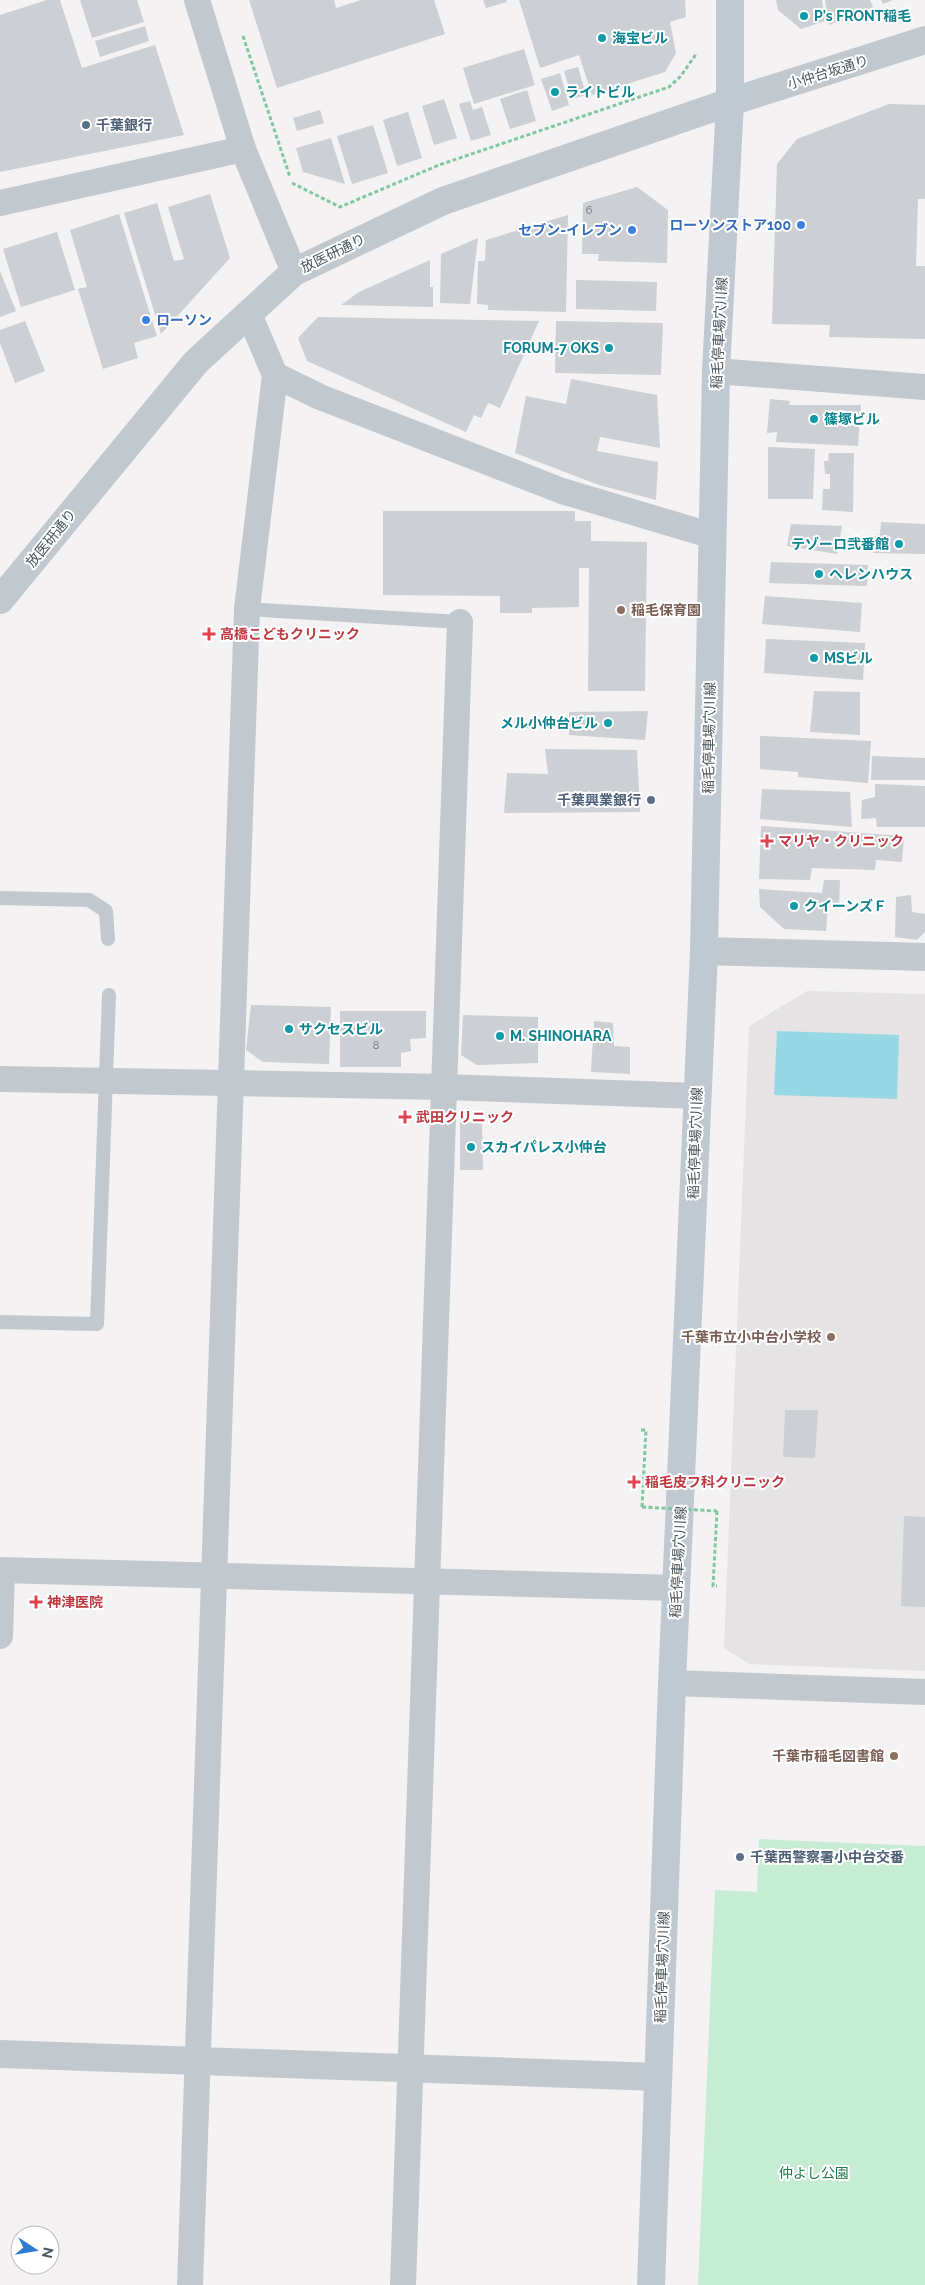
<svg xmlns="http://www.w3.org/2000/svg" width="925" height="2285" font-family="Raleway,'Noto Sans JP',sans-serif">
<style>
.education{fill:#e5e3e3}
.green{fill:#c6ecd3}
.water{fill:#98d7e4}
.building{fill:#cccfd3}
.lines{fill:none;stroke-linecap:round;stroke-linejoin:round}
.path{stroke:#81c6a1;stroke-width:3;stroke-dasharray:4 2.5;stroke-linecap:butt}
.service{stroke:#c1c9ce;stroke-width:14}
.minor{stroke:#c1c9ce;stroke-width:26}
.tertiary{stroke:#c1c9ce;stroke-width:28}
.secondary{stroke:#c0c9d1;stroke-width:28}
.path-bridge{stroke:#81c6a1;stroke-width:3;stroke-dasharray:4 2.5;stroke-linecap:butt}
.culture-dot{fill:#0f9aa8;stroke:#fff;stroke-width:2}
.service-dot{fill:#5c6f8a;stroke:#fff;stroke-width:2}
.shop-dot{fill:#3f7fe0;stroke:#fff;stroke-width:2}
.education-dot{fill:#8d6e63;stroke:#fff;stroke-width:2}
.health-dot{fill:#e0444e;stroke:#fff;stroke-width:2}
.labels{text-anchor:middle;stroke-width:4;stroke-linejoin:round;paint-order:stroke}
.number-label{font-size:11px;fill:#6b747a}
.culture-label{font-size:14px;font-weight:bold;fill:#0d838f;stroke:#fff;text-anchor:start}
.street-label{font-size:14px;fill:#4b565d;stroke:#fff}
.service-label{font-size:14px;font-weight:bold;fill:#4e5e75;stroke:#fff;text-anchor:start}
.shop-label{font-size:14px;font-weight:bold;fill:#366cbe;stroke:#fff;text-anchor:end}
.education-label{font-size:14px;font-weight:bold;fill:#785e54;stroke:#fff;text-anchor:end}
.health-label{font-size:14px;font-weight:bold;fill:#be3a42;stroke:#fff;text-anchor:start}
.park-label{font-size:14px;fill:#22794a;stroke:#fff}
</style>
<rect width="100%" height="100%" fill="#f4f2f2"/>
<path class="education" d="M 807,991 L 925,994 L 925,1671 L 749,1664 L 724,1648 L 749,1026 Z"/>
<path class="green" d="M 759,1839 L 925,1846 L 925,2285 L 698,2285 L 715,1890 L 757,1892 Z"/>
<path class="water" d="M 777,1031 L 899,1035 L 897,1099 L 774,1095 Z"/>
<g class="building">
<path d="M 47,0 L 60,0 L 82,68 L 155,45 L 184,135 L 0,172 L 0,15 Z"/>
<path d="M 80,0 L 137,0 L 144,22 L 92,38 Z"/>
<path d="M 249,0 L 334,0 L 336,8 L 361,0 L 434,0 L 445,34 L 277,88 Z"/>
<path d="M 483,0 L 506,0 L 507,2 L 486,8 Z"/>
<path d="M 519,0 L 685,0 L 686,17 L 670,22 L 676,53 L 665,72 L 592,95 L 579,55 L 540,68 Z"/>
<path d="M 776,0 L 822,0 L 825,21 L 801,29 L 778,10 Z"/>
<path d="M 825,0 L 870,0 L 873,7 L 829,25 Z"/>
<path d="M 881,0 L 893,0 L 883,4 Z"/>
<path d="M 145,26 L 149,41 L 100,57 L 95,41 Z"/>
<path d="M 524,49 L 535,85 L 474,104 L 463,68 Z"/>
<path d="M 578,67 L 586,95 L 572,99 L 564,71 Z"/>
<path d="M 560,73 L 569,105 L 552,111 L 541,79 Z"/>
<path d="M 527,90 L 536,121 L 510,129 L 500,99 Z"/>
<path d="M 444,99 L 457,138 L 434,145 L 422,106 Z"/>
<path d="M 470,101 L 473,110 L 482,107 L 491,135 L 471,141 L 459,104 Z"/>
<path d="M 889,104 L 925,105 L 925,199 L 918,199 L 916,266 L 925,266 L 925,339 L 829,337 L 830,325 L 772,324 L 777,164 L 797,139 Z"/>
<path d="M 320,110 L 324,123 L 297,131 L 293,118 Z"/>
<path d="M 408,112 L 422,158 L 397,166 L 383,120 Z"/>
<path d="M 373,125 L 388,173 L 352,184 L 337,136 Z"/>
<path d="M 331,138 L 345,184 L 303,172 L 296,148 Z"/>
<path d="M 637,187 L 668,210 L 667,263 L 598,261 L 599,254 L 582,254 L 583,203 Z"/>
<path d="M 210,194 L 230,258 L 161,334 L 124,213 L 157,203 L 174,261 L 184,259 L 168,207 Z"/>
<path d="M 119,214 L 157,336 L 134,343 L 138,358 L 103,369 L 78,289 L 87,287 L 70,230 Z"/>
<path d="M 568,215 L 566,312 L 488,310 L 488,305 L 477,304 L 478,261 L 485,261 L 486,240 Z"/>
<path d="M 57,232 L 75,290 L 21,307 L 3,249 Z"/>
<path d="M 478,238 L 470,304 L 440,303 L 441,254 Z"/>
<path d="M 430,260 L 430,287 L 433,287 L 433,307 L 341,305 L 359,292 Z"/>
<path d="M 0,271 L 16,311 L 0,317 Z"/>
<path d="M 576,280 L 657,282 L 656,311 L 576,309 Z"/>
<path d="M 318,317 L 539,321 L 500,408 L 488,403 L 481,418 L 474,415 L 466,432 L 307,361 L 298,338 Z"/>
<path d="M 25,321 L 45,371 L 15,383 L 0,343 L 0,330 Z"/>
<path d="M 556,321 L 663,323 L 661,375 L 555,373 Z"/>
<path d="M 571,379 L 657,395 L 660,448 L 600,437 L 597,451 L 658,462 L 656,500 L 599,485 L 515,453 L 526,396 L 566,404 Z"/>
<path d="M 770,399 L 790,401 L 789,405 L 861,405 L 858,446 L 776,442 L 777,432 L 767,433 Z"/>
<path d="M 768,447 L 815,449 L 813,499 L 768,499 Z"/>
<path d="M 829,453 L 854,453 L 853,512 L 822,510 L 823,489 L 830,489 L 830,474 L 825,474 L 824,461 L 828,461 Z"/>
<path d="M 383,511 L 575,511 L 575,521 L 591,521 L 591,541 L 647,542 L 645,691 L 588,691 L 589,568 L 579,568 L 579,607 L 532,608 L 532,613 L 500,613 L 500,596 L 383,595 Z"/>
<path d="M 881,522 L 925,524 L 925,554 L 873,553 L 875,536 L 880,534 Z"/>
<path d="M 791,524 L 842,526 L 837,554 L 787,546 Z"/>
<path d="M 771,562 L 868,565 L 867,586 L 769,583 Z"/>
<path d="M 765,596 L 862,603 L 860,632 L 762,624 Z"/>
<path d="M 766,639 L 865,643 L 863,680 L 764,673 Z"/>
<path d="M 814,691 L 860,692 L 860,735 L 810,732 Z"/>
<path d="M 648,711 L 645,740 L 569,735 L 569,712 Z"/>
<path d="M 760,736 L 871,741 L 868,783 L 798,777 L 798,772 L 760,769 Z"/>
<path d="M 545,749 L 637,750 L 640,812 L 504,813 L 507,773 L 548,774 Z"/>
<path d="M 872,756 L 925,758 L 925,780 L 871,780 Z"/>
<path d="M 875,784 L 925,786 L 925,827 L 877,827 L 876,818 L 861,819 L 862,800 L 875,797 Z"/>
<path d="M 762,789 L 850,792 L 852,827 L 760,819 Z"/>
<path d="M 761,826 L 904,836 L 902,862 L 876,860 L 875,870 L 812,868 L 810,880 L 759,879 Z"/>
<path d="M 824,880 L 840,880 L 839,904 L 828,903 L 826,931 L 784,929 L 760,907 L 759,889 L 822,893 Z"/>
<path d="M 911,895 L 912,912 L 925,914 L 925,932 L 917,940 L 895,937 L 896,897 Z"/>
<path d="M 251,1005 L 331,1007 L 329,1064 L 263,1062 L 246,1050 Z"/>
<path d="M 340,1011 L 426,1011 L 426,1038 L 410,1039 L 411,1051 L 401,1053 L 401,1067 L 340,1067 Z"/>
<path d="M 463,1015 L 538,1017 L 538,1063 L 477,1065 L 461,1055 Z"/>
<path d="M 594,1021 L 613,1023 L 614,1046 L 630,1047 L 630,1074 L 591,1072 Z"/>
<path d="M 460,1121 L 482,1124 L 483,1170 L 460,1170 Z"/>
<path d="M 785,1410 L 818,1410 L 815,1458 L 783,1457 Z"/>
<path d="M 904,1516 L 925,1517 L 925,1607 L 901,1606 Z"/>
</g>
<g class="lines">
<g class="path">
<path d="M 243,36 L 290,177"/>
<path d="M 292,183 L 340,207 L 439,165 L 669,87 L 680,77 L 697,53"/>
<path d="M 641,1430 L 646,1430 L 642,1507"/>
<path d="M 717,1511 L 713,1586 L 717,1586"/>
</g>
<g class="service">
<path d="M 247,609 L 460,622"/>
<path d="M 0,898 L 89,900 L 106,911 L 108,939"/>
<path d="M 0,1322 L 97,1324 L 109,995"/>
</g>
<g class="minor">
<path d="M 197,0 L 243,149 L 294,272"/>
<path d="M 0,203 L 243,149"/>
<path d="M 716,371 L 925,387"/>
<path d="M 275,375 L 320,397 L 562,491 L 713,536"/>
<path d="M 0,1079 L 445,1087 L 697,1096"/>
<path d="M 0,1570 L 677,1588"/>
<path d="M 0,1636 L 2,1570"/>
<path d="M 672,1683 L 925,1692"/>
<path d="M 190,2285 L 247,609 L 275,375 L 249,314"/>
<path d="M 403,2285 L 460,622"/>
</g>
<g class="tertiary">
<path d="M 0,600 L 196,362 L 294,272 L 443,201 L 730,102 L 925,40"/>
<path d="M 704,951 L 925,957"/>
<path d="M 0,2054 L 658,2077"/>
</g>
<path class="secondary" d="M 651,2285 L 672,1683 L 704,951 L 716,371 L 730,102 L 730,0"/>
<path class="path-bridge" d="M 642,1507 L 717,1511"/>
</g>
<g class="culture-dot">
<circle cx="804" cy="16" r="5"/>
<circle cx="602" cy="38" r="5"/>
<circle cx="555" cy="92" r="5"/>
<circle cx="609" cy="348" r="5"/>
<circle cx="814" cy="419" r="5"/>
<circle cx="899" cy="544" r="5"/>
<circle cx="819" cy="574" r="5"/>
<circle cx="814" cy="658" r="5"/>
<circle cx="608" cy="723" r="5"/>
<circle cx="794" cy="906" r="5"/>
<circle cx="289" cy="1029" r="5"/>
<circle cx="500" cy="1036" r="5"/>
<circle cx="471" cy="1147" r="5"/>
</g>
<g class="service-dot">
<circle cx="86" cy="125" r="5"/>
<circle cx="651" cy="800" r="5"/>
<circle cx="740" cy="1857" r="5"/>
</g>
<g class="shop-dot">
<circle cx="801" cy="225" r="5"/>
<circle cx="632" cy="230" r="5"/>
<circle cx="146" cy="320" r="5"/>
</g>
<g class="education-dot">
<circle cx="621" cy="610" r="5"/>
<circle cx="831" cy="1337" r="5"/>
<circle cx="894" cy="1756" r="5"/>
</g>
<g class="health-dot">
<path d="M206.5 626.5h5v5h5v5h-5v5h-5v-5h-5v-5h5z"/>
<path d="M764.5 833.5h5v5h5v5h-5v5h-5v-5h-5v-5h5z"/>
<path d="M402.5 1109.5h5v5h5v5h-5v5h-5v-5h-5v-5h5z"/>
<path d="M631.5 1474.5h5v5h5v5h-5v5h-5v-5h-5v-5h5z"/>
<path d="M33.5 1594.5h5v5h5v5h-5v5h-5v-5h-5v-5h5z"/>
</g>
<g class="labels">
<g class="number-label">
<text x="589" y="214">6</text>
<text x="376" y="1049">8</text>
</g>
<g class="culture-label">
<text x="814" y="21">P's FRONT稲毛</text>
<text x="612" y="43">海宝ビル</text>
<text x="565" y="97">ライトビル</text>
<text x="599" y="353" text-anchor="end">FORUM-7 OKS</text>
<text x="824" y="424">篠塚ビル</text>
<text x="889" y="549" text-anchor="end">テゾーロ弐番館</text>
<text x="829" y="579">ヘレンハウス</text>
<text x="824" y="663">MSビル</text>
<text x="598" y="728" text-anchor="end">メル小仲台ビル</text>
<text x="804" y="911">クイーンズＦ</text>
<text x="299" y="1034">サクセスビル</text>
<text x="510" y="1041">M. SHINOHARA</text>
<text x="481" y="1152">スカイパレス小仲台</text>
</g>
<g class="street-label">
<text transform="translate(828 72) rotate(-17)" y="5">小仲台坂通り</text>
<text transform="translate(333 253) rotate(-26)" y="5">放医研通り</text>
<text transform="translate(719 333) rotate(-87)" y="5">稲毛停車場穴川線</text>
<text transform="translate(51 538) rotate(-51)" y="5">放医研通り</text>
<text transform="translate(709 738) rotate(-89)" y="5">稲毛停車場穴川線</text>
<text transform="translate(695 1143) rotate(-88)" y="5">稲毛停車場穴川線</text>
<text transform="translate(678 1562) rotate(-87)" y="5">稲毛停車場穴川線</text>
<text transform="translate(662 1967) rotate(-88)" y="5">稲毛停車場穴川線</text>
</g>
<g class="service-label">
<text x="96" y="130">千葉銀行</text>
<text x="641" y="805" text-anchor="end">千葉興業銀行</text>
<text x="750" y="1862">千葉西警察署小中台交番</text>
</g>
<g class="shop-label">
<text x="791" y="230">ローソンストア100</text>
<text x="622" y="235">セブン-イレブン</text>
<text x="156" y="325" text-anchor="start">ローソン</text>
</g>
<g class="education-label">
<text x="631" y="615" text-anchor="start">稲毛保育園</text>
<text x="821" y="1342">千葉市立小中台小学校</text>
<text x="884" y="1761">千葉市稲毛図書館</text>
</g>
<g class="health-label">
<text x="220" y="639">高橋こどもクリニック</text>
<text x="778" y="846">マリヤ・クリニック</text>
<text x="416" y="1122">武田クリニック</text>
<text x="645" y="1487">稲毛皮フ科クリニック</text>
<text x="47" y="1607">神津医院</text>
</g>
<g class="park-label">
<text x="814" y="2178">仲よし公園</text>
</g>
</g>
<g transform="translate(35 2250) rotate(102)"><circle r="24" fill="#ffffff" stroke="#b7bbbe"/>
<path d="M0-4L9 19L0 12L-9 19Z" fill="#2d7cd2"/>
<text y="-8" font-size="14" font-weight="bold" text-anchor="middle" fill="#4b565d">N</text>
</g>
</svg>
